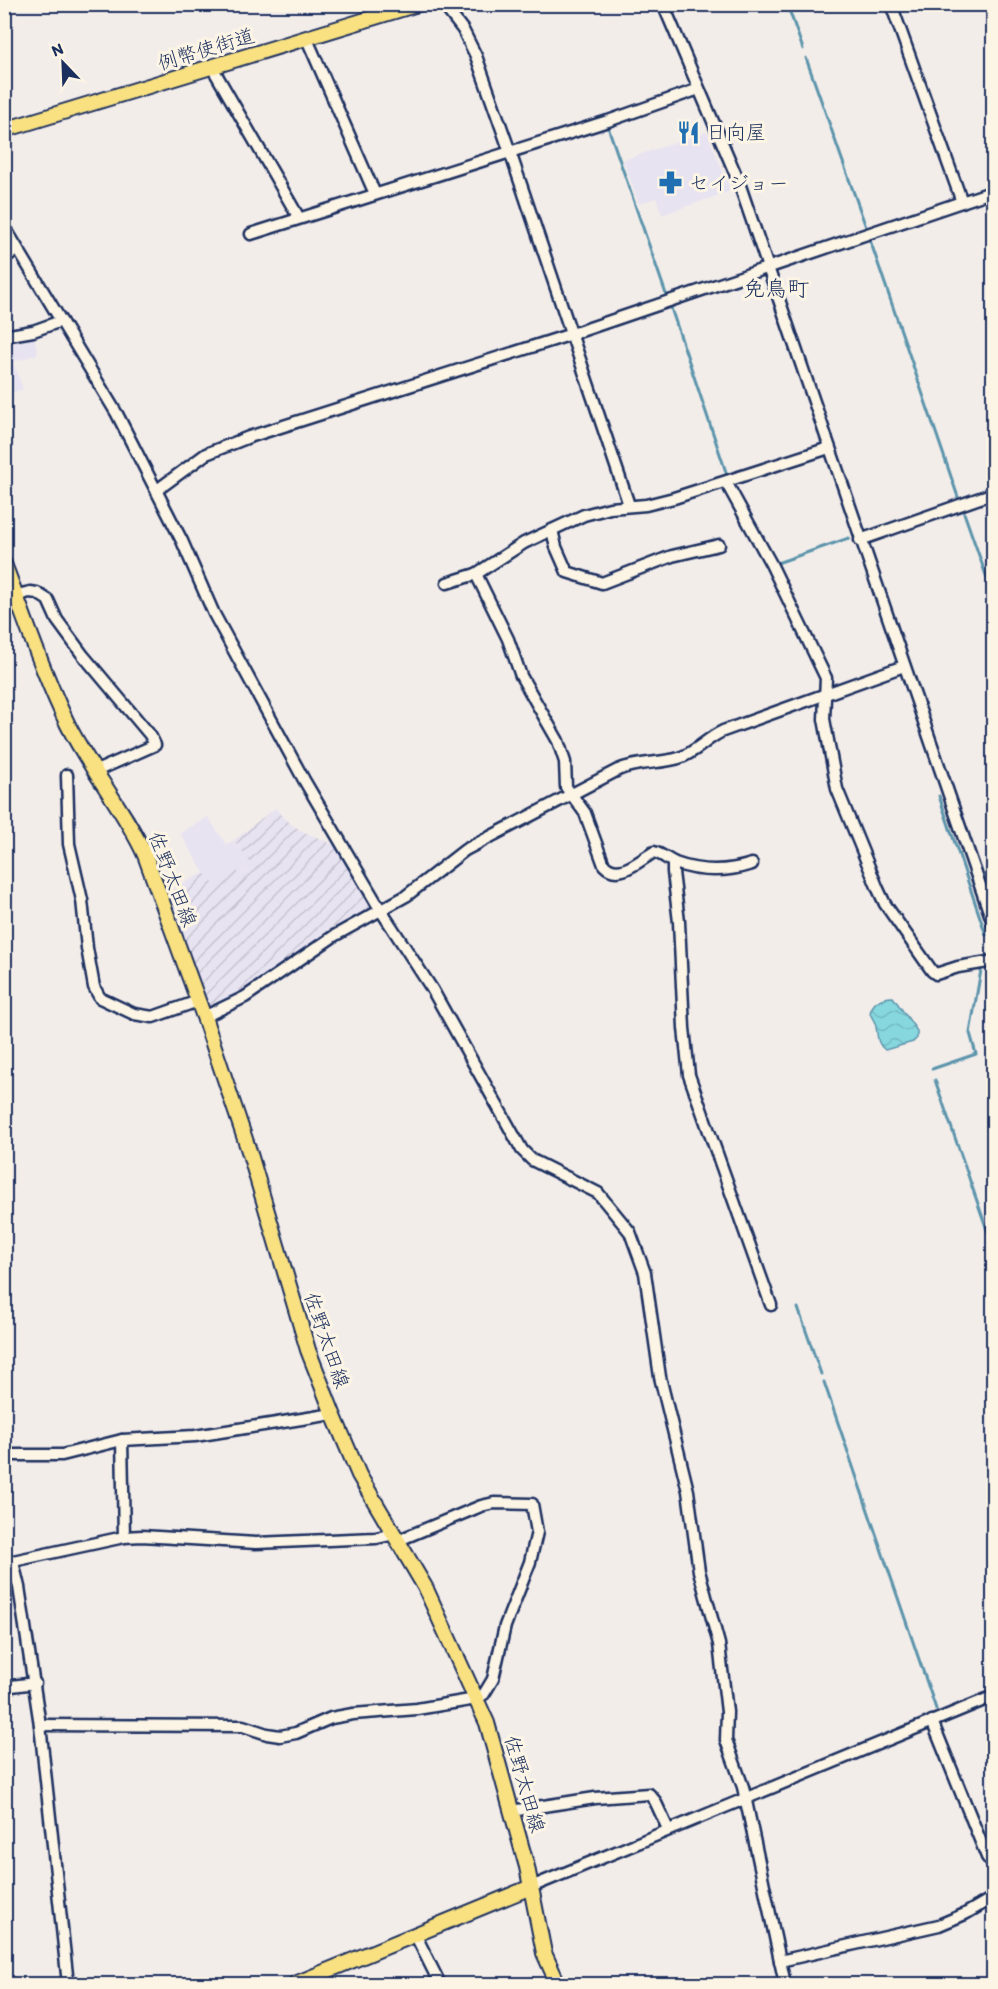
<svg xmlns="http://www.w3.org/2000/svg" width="998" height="1989" font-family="Itim,'Klee One',sans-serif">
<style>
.built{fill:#e8e3f0}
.industrial{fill:url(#industrial-furrows)}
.water{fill:url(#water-waves);stroke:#5b94ab;stroke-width:1.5}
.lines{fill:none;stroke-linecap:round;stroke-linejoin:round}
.stream{stroke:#5b94ab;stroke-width:3}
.minor-casing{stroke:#1b2f5e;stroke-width:15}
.major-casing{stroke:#1b2f5e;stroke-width:18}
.minor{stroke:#fcf5e5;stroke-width:10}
.major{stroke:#f9e181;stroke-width:14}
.labels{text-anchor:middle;stroke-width:6;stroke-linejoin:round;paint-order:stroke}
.street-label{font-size:20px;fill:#1b2f5e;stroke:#fcf5e5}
.poi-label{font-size:20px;fill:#1b2f5e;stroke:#fcf5e5;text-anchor:start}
.quarter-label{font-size:22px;fill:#1b2f5e;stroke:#fcf5e5}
</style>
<defs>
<pattern id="industrial-furrows" width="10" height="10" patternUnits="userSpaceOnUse" patternTransform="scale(1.5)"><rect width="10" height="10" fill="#e8e3f0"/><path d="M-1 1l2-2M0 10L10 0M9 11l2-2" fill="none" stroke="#c6c3d0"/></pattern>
<pattern id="water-waves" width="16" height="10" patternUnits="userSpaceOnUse" patternTransform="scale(1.5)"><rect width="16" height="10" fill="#86d7de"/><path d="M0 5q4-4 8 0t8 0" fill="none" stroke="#73b9c1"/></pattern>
</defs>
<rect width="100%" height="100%" fill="#f3edea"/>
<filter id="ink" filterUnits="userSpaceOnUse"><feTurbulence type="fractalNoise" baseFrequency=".0167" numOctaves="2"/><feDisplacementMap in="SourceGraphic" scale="12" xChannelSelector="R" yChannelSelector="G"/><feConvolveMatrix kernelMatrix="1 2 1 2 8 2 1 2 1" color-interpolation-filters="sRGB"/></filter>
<g filter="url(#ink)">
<g class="built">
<path d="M 707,132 L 731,191 L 662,215 L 656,198 L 639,204 L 623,160 Z"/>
<path d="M 34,335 L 38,354 L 13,362 L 23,389 L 5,395 L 5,341 Z"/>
<path d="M 208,817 L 226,844 L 233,841 L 255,867 L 240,875 L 235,870 L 212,884 L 204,873 L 180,833 Z"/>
</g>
<path class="industrial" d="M 275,808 L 291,824 L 302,831 L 335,845 L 373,906 L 371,911 L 238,996 L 210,1010 L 168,891 L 204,873 L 213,883 L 235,869 L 241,875 L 254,867 L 233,841 Z"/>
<path class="water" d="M 893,997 L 917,1031 L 917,1038 L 913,1042 L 885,1050 C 876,1043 878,1036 876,1027 C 876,1022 871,1017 870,1013 C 873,1001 881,997 893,997 Z"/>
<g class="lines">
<g class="stream">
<path d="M 787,4 L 803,49"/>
<path d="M 806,58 L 867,230"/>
<path d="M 608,127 L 667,297"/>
<path d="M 870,240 L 959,500"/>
<path d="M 671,308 L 727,475"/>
<path d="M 963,510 L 994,598"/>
<path d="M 766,544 L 777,563 L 849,538"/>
<path d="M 939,796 L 986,935"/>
<path d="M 932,1069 L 976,1054 L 970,1033 L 981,970"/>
<path d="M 935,1080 L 994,1250"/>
<path d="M 798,1308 L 821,1374"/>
<path d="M 824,1382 L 936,1709"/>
</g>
<defs>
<g id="minor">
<path d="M 443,4 L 463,30 L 476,56 L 510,152 L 629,505"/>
<path d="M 663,4 L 738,180 L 994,926"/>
<path d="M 891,4 L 962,202"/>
<path d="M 307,39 L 375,194"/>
<path d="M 212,67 L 299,218"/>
<path d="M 4,226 L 117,414 L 182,541 L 214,614 L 304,780 L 380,909 L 432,989 L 522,1150 L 532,1160 L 598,1193 L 630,1232 L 645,1273 L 660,1377 L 688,1491 L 699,1571 L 719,1644 L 727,1712 L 726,1740 L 743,1787 L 785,1984"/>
<path d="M 251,234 L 608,121 L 699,89"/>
<path d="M 4,257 L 18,250"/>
<path d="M 4,336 L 33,331 L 61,321"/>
<path d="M 726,482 L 771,564 L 826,678 L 824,719 L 837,789 L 878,889 L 885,904 L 932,971 L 936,974 L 958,967 L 994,961"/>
<path d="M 157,490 L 206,454 L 249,437 L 572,334 L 994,191"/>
<path d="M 552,530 L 556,547 L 567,572 L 602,583 L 672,556 L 719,545"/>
<path d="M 860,540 L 994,493"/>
<path d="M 476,574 L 508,639 L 521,676 L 558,741 L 565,762 L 566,787 L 585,813 L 604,865 C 619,881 640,860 654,852 C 662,854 668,860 675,863 C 700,872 727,872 752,864"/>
<path d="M 447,583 L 476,574 L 524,543 L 584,515 L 610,508 L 646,505 L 674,498 L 829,448"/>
<path d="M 17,595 L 30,592 L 37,593 L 48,600 L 57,620 L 82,654 L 150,735 L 155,745 L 96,771"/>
<path d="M 67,775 L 69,844 L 82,900 L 87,948 L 94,987 L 100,998 L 134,1014 L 153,1017 L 198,1001"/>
<path d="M 673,862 L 673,872 L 679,922 L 684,1028 L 689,1075 L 771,1305"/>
<path d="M 204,1017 L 245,997 L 334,936 L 406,896 L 465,850 L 618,770 C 638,761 659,764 679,758 C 695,753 707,738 723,731 L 904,666"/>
<path d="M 122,1440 L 124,1537"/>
<path d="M 4,1455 L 62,1455 L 122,1440 L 195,1436 L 333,1414"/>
<path d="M 13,1562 L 19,1587 L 40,1725 L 68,1984"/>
<path d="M 4,1563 L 124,1537 L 142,1536 L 256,1543 L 376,1538 L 394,1534"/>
<path d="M 4,1687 L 35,1683"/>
<path d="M 932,1721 L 987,1857 L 994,1866"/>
<path d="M 40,1725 L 243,1726 L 267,1734 L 280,1736 L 296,1733 L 331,1718 L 353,1714 L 417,1709 L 476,1699 L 484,1694 L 493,1679 L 505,1626 L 530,1562 L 537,1532 L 532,1504 L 494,1503 L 481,1506 L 399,1540"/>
<path d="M 511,1811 L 595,1798 L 649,1794 L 655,1801 L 668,1829"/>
<path d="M 531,1887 L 994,1696"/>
<path d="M 415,1934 L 440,1984"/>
<path d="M 780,1961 L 939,1925 L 965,1914 L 994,1897"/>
</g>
<g id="major">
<path d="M 4,130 L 418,4"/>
<path d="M 4,564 C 25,618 43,674 68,725 C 91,771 124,809 145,855 L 204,1017 L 250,1154 L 308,1350 L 333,1414 L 359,1475 L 425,1587 L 487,1723 L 527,1867 L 544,1953 L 558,1984"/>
<path d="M 295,1984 L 531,1887"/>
</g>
</defs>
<use href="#minor" class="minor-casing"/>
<use href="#major" class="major-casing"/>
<use href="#minor" class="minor"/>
<use href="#major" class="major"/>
</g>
</g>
<defs>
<symbol id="restaurant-bare" viewBox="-9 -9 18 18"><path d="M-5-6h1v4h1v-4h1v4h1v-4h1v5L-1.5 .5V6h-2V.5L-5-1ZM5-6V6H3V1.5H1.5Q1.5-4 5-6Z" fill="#1f6fb2" stroke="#fcf5e5" stroke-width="2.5" paint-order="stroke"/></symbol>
<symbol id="pharmacy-bare" viewBox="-9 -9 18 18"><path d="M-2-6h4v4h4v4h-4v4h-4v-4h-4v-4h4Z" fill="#1f6fb2" stroke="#fcf5e5" stroke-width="2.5" paint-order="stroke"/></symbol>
</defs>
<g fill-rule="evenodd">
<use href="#restaurant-bare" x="672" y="116" width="33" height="33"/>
<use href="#pharmacy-bare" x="654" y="166" width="33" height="33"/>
</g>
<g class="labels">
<g class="street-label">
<text transform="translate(206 49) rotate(-17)" y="7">例幣使街道</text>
<text transform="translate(173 879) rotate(69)" y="7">佐野太田線</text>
<text transform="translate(327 1340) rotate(71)" y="7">佐野太田線</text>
<text transform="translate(525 1784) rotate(74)" y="7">佐野太田線</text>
</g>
<g class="poi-label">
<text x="706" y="139">日向屋</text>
<text x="689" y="190">セイジョー</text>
</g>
<g class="quarter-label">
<text x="776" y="296">免鳥町</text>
</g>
</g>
<rect width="998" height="1989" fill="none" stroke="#fcf5e5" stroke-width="24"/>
<rect x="12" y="12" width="974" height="1965" fill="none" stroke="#1b2f5e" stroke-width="2" filter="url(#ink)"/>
<g transform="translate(63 63) rotate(337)" stroke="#fcf5e5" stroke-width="4.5" paint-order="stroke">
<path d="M0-4.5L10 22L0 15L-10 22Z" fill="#1b2f5e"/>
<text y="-9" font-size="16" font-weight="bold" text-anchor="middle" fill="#1b2f5e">N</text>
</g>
</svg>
